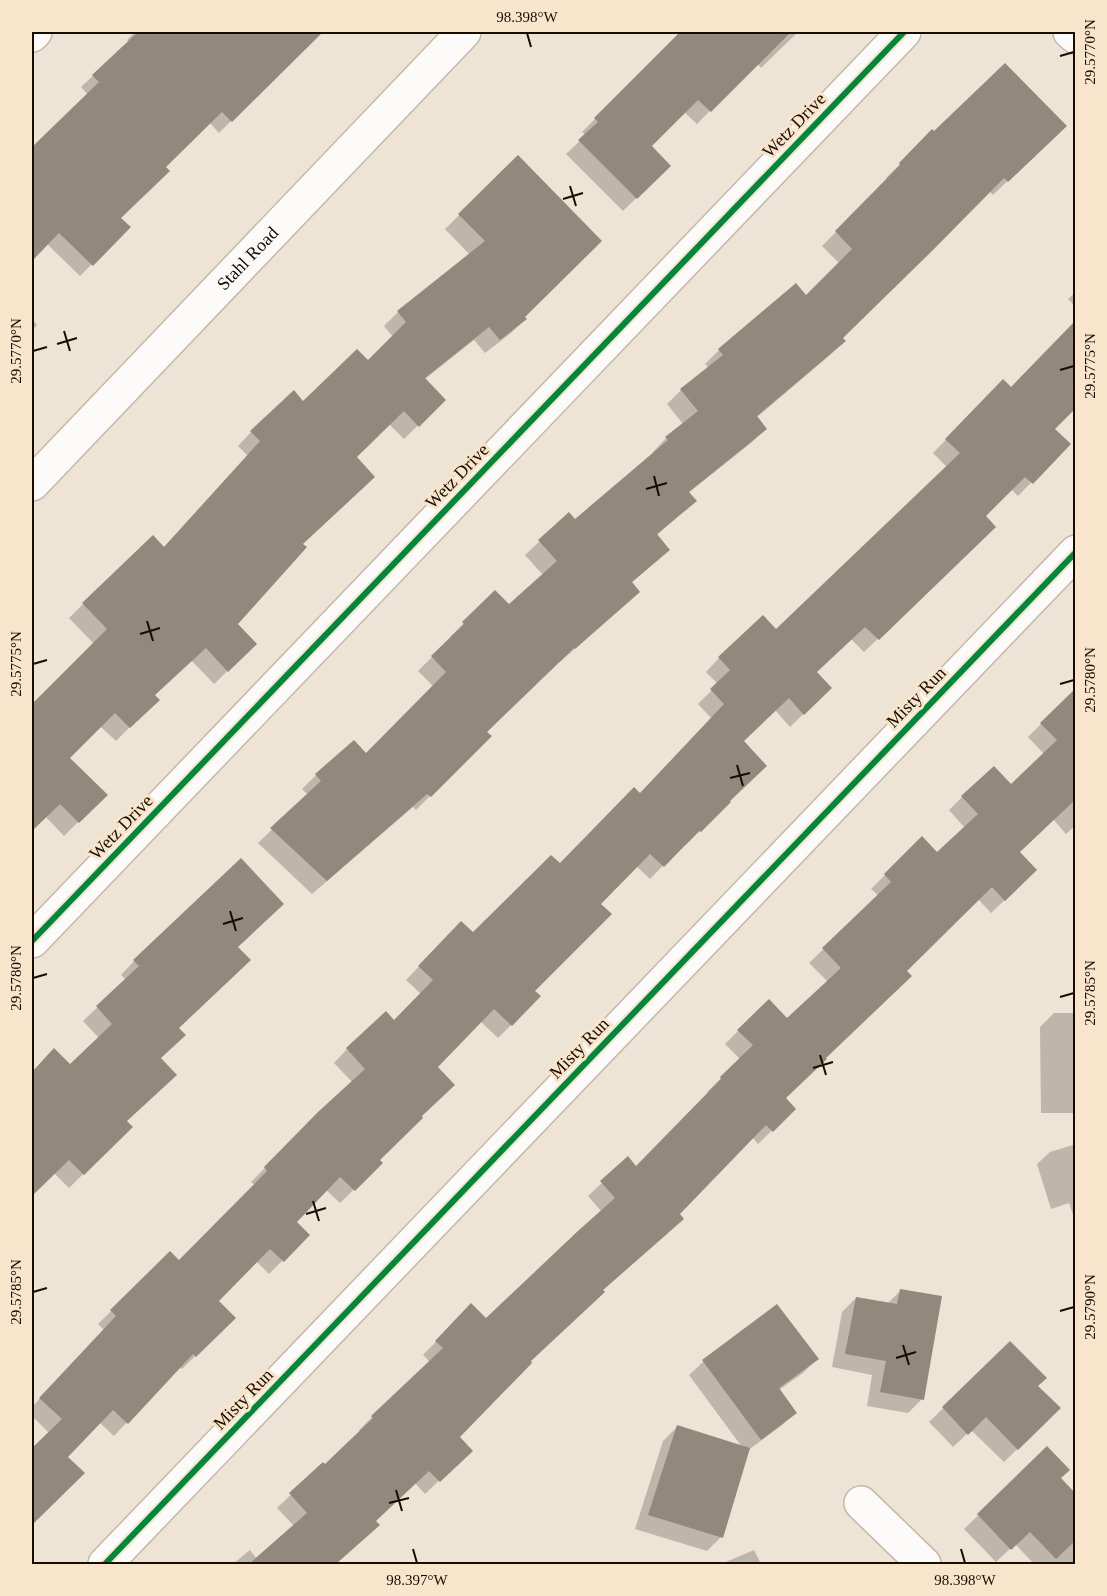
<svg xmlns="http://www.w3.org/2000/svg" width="1107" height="1596" font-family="'Times New Roman',serif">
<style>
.shadow{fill:#0003}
.building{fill:#92887b}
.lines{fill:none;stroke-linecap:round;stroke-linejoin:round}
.minor-casing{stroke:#c5b9a6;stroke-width:36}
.tertiary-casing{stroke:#c5b9a6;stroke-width:36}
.minor{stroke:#fcfbf9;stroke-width:33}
.tertiary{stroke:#fcfbf9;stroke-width:33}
.cycleway-casing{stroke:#f8e5cc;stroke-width:10}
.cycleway{stroke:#00873e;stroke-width:6}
.ticks{fill:none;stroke:#190c00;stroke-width:2}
.labels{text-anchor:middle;stroke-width:6;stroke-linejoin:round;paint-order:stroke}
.street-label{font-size:18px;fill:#190c00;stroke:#f8e5cc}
.neatline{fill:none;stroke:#190c00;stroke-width:2}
.ticks-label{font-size:15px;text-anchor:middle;fill:#190c00}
</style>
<rect width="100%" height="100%" fill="#eee4d6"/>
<g class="shadow">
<path d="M 135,32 L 306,32 L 313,39 L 219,133 L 210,123 L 164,167 L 120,218 L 129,227 L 80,276 L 46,243 L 32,259 L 32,149 L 88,95 L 81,87 L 129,42 L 127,40 Z"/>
<path d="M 682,32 L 798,32 L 761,68 L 757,63 L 697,124 L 684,112 L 650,146 L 669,166 L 623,211 L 566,154 L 586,135 L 582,132 Z"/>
<path d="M 1065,126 L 993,195 L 989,191 L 841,338 L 844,341 L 830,355 L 756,418 L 765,429 L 751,443 L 688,493 L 695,501 L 656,536 L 668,550 L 631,583 L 638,592 L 560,662 L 559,661 L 486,732 L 490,736 L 416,810 L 413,807 L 312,894 L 258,843 L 308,795 L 302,789 L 316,775 L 366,756 L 434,687 L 418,671 L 451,638 L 450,637 L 495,592 L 509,606 L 543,575 L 525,555 L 569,514 L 575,521 L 654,454 L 653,452 L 666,438 L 683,424 L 667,404 L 681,390 L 709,368 L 705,364 L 719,350 L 806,297 L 840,264 L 822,246 L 888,180 L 886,178 L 932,132 Z"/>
<path d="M 518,157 L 523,317 L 525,319 L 511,333 L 485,353 L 474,340 L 425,379 L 444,400 L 404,439 L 389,424 L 355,457 L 302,544 L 235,624 L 255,644 L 214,684 L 191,660 L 154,696 L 157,700 L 116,741 L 100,726 L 68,758 L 105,795 L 64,836 L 45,816 L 32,830 L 32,706 L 94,644 L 69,618 L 83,604 L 163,548 L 248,456 L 238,446 L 251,432 L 303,403 L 368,362 L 393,337 L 384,326 L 398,312 L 470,255 L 445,229 Z"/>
<path d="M 1076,292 L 1076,307 L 1068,299 Z"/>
<path d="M 32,319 L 37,325 L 32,330 Z"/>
<path d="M 1003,381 L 1069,444 L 1018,496 L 1011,489 L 984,516 L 981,540 L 864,652 L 851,639 L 815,672 L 830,688 L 790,727 L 775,710 L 742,741 L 728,801 L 729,802 L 686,845 L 685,843 L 650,879 L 636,866 L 599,904 L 533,991 L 511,1025 L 498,1038 L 480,1021 L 436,1067 L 378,1160 L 381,1163 L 340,1203 L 326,1190 L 294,1222 L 308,1235 L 269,1274 L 256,1261 L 217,1301 L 234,1318 L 182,1369 L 179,1367 L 114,1436 L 99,1422 L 66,1457 L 83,1473 L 32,1524 L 32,1450 L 49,1433 L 32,1416 L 32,1407 L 104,1330 L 98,1324 L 170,1253 L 179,1262 L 255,1185 L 251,1182 L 319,1113 L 352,1082 L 334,1063 L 347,1049 L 394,1022 L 421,994 L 406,980 L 448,936 L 473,934 L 559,865 L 640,795 L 712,719 L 698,704 L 718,684 L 706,672 L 719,658 L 776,631 L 947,467 L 933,453 Z"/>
<path d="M 1071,694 L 1076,698 L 1076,825 L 1066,834 L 1053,819 L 1018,852 L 1022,884 L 991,913 L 978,899 L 905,971 L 784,1098 L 794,1109 L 758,1144 L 752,1137 L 677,1214 L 669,1232 L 602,1291 L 529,1362 L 458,1437 L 470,1451 L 425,1494 L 415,1483 L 375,1521 L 337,1562 L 339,1564 L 233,1564 L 250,1550 L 257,1559 L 294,1526 L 277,1508 L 323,1464 L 325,1466 L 361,1432 L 359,1430 L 372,1417 L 430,1362 L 423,1355 L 471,1306 L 486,1320 L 602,1212 L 588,1196 L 628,1158 L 636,1168 L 709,1093 L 707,1092 L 740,1059 L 725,1044 L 738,1031 L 787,1020 L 828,982 L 809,963 L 879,896 L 871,889 L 922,838 L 937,854 L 965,828 L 949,810 L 962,797 L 1011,786 L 1044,754 L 1028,737 Z"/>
<path d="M 236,947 L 177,1029 L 159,1059 L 125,1122 L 131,1127 L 69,1188 L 54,1173 L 32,1195 L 32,1074 L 54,1051 L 70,1066 L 99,1038 L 83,1021 L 126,980 L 121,975 L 134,961 Z"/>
<path d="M 1054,1013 L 1076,1013 L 1076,1113 L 1041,1113 L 1040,1027 Z"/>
<path d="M 1076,1144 L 1076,1223 L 1069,1203 L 1051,1209 L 1037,1164 L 1050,1152 Z"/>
<path d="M 900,1291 L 922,1399 L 908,1413 L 867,1406 L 872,1375 L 832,1367 L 842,1312 L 856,1298 L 887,1304 Z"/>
<path d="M 777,1306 L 817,1359 L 803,1373 L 779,1390 L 795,1413 L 781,1426 L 747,1451 L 721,1537 L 707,1551 L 635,1529 L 663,1441 L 677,1427 L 742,1447 L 689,1375 L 703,1362 Z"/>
<path d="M 1010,1343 L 1036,1386 L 1059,1408 L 1004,1462 L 971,1430 L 953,1447 L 929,1422 Z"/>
<path d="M 1047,1449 L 1059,1479 L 1076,1496 L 1076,1564 L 1034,1564 L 1015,1544 L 996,1562 L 964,1529 Z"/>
<path d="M 754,1550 L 761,1564 L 721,1564 Z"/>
</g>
<g class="building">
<path d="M 138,32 L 323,32 L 232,122 L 222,112 L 166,167 L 170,171 L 121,218 L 131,227 L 93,266 L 59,233 L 32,261 L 32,147 L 99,82 L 92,75 Z"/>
<path d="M 680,32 L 791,32 L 711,112 L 698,100 L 652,146 L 671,166 L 637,199 L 578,140 L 598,122 L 594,118 Z"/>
<path d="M 1005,63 L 1067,126 L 1008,182 L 1004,178 L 933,250 L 843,338 L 846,341 L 757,416 L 767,429 L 689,492 L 697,501 L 657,534 L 670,550 L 632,582 L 640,592 L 575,649 L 574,648 L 487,732 L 492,736 L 431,797 L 427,794 L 327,881 L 270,828 L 321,781 L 315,774 L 354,740 L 366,753 L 446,672 L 431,656 L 464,624 L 462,622 L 495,590 L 509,604 L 557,561 L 538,540 L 569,512 L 575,519 L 668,440 L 665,437 L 698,411 L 680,389 L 723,355 L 718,349 L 796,283 L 806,295 L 852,249 L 835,231 L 900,165 L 899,163 L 932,129 L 934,131 Z"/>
<path d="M 518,155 L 602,241 L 525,317 L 527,319 L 500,340 L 489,327 L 425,378 L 446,400 L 419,427 L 404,411 L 357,457 L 375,477 L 303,544 L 307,547 L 238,624 L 257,644 L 228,672 L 206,648 L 155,695 L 160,700 L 130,728 L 115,713 L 70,758 L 108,795 L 79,823 L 60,804 L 32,831 L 32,704 L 107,629 L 82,603 L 153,535 L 164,547 L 260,441 L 250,431 L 294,390 L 303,401 L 357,349 L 368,360 L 406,322 L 397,311 L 485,241 L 458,214 Z"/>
<path d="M 1076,320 L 1076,408 L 1055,429 L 1071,444 L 1033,484 L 1025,477 L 986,516 L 996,527 L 879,640 L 865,627 L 817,672 L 832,688 L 804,715 L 789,698 L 744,741 L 767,766 L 730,801 L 731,802 L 701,832 L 699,831 L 664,867 L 650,854 L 601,904 L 612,914 L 535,991 L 541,996 L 512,1026 L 494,1009 L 438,1067 L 455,1085 L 422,1116 L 423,1118 L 380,1160 L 383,1163 L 355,1191 L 340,1177 L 297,1222 L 310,1235 L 284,1262 L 270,1249 L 219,1301 L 236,1318 L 196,1357 L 193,1354 L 128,1424 L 113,1410 L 68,1457 L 85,1473 L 32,1525 L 32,1448 L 62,1419 L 39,1398 L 116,1316 L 110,1310 L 170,1251 L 179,1260 L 267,1171 L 264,1167 L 318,1112 L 365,1069 L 346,1048 L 386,1011 L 394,1020 L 433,980 L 418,966 L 461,921 L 473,932 L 551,855 L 560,863 L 634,787 L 640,793 L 724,704 L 710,689 L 730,670 L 718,657 L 763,615 L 776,629 L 960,453 L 945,439 L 1003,379 L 1011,387 Z"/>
<path d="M 1076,688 L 1076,799 L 1020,852 L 1037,870 L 1005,901 L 992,887 L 907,971 L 912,976 L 826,1058 L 827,1059 L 786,1098 L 796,1109 L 773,1132 L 766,1125 L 680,1214 L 684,1219 L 603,1290 L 605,1292 L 531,1361 L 532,1363 L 460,1437 L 473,1451 L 440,1482 L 429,1471 L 376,1521 L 380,1525 L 336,1564 L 249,1564 L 307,1513 L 289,1493 L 323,1462 L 325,1464 L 373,1418 L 371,1416 L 443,1348 L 435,1341 L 471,1303 L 486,1318 L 579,1230 L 615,1198 L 600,1181 L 628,1156 L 636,1166 L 721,1079 L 720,1077 L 753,1045 L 737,1030 L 769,999 L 787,1018 L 841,968 L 822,948 L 891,882 L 884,874 L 922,836 L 937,852 L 978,814 L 961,796 L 994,766 L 1011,784 L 1057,740 L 1040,723 Z"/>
<path d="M 241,858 L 284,904 L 238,947 L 251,960 L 179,1028 L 186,1035 L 161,1058 L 177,1075 L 127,1121 L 133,1127 L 84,1175 L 69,1160 L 32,1196 L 32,1072 L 54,1048 L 70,1064 L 112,1024 L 96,1006 L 139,966 L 133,960 Z"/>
<path d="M 900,1289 L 942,1296 L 924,1400 L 880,1392 L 886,1361 L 845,1354 L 856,1297 L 897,1304 Z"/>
<path d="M 777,1304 L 819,1359 L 779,1388 L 797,1413 L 761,1440 L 702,1360 Z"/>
<path d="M 1010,1341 L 1047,1378 L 1038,1386 L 1061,1408 L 1018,1450 L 986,1417 L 968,1435 L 942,1407 Z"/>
<path d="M 677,1425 L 750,1448 L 723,1538 L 648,1515 Z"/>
<path d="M 1047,1446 L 1070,1470 L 1061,1478 L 1076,1494 L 1076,1540 L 1056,1559 L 1030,1532 L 1011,1550 L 977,1514 Z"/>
</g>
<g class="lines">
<defs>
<g id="minor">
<path d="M 1070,32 L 1076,37"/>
<path d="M 32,35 L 35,32"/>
<path d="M 32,941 L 904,32"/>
<path d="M 861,1503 L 924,1564"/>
<path d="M 105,1564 L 1076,552"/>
</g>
<g id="tertiary">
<path id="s1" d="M 32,484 L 464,32"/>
</g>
</defs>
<use href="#minor" class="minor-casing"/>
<use href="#tertiary" class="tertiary-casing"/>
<use href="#minor" class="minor"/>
<use href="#tertiary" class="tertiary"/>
<defs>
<g id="cycleway">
<path d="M 32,941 L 904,32"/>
<path d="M 105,1564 L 1076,552"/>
</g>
</defs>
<use href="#cycleway" class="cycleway-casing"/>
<use href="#cycleway" class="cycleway"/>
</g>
<path class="ticks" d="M 527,33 L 531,47M 1060,56 L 1074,52M 570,186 L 576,206M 563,199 L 583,193M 64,331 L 70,351M 57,344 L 77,338M 33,351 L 47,347M 1060,370 L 1074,366M 654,476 L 659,496M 646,489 L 667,483M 147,621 L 153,641M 140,634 L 160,628M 33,664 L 47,660M 1060,684 L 1074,680M 737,765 L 743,786M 730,778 L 750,773M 230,911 L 236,931M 223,924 L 243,918M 33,978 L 47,974M 1060,997 L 1074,993M 820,1055 L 826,1075M 813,1068 L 833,1062M 313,1201 L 319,1221M 306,1214 L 326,1208M 33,1292 L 47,1288M 1060,1311 L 1074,1307M 903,1345 L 909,1365M 896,1358 L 916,1352M 396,1490 L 402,1511M 389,1503 L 409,1498M 413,1549 L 417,1563M 961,1549 L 965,1563"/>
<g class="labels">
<g class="street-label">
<text transform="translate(794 125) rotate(-46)" y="6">Wetz Drive</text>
<text dy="6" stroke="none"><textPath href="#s1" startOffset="312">Stahl Road</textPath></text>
<text transform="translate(457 476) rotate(-46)" y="6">Wetz Drive</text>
<text transform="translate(916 697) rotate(-46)" y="6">Misty Run</text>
<text transform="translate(121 827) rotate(-46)" y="6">Wetz Drive</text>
<text transform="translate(579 1048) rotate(-46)" y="6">Misty Run</text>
<text transform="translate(243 1399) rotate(-46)" y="6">Misty Run</text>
</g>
</g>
<rect width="1107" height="1596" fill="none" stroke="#f8e5cc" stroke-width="66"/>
<rect x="33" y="33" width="1041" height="1530" class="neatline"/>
<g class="ticks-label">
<text x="527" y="22">98.398°W</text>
<text transform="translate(1090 52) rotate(-90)" y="5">29.5770°N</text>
<text transform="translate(16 351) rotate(-90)" y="5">29.5770°N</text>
<text transform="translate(1090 366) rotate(-90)" y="5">29.5775°N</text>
<text transform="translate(16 664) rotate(-90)" y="5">29.5775°N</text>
<text transform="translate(1090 680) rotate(-90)" y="5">29.5780°N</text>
<text transform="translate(16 978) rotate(-90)" y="5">29.5780°N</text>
<text transform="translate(1090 993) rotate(-90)" y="5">29.5785°N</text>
<text transform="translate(16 1292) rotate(-90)" y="5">29.5785°N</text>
<text transform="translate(1090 1307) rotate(-90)" y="5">29.5790°N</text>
<text x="417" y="1585">98.397°W</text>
<text x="965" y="1585">98.398°W</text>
</g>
</svg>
